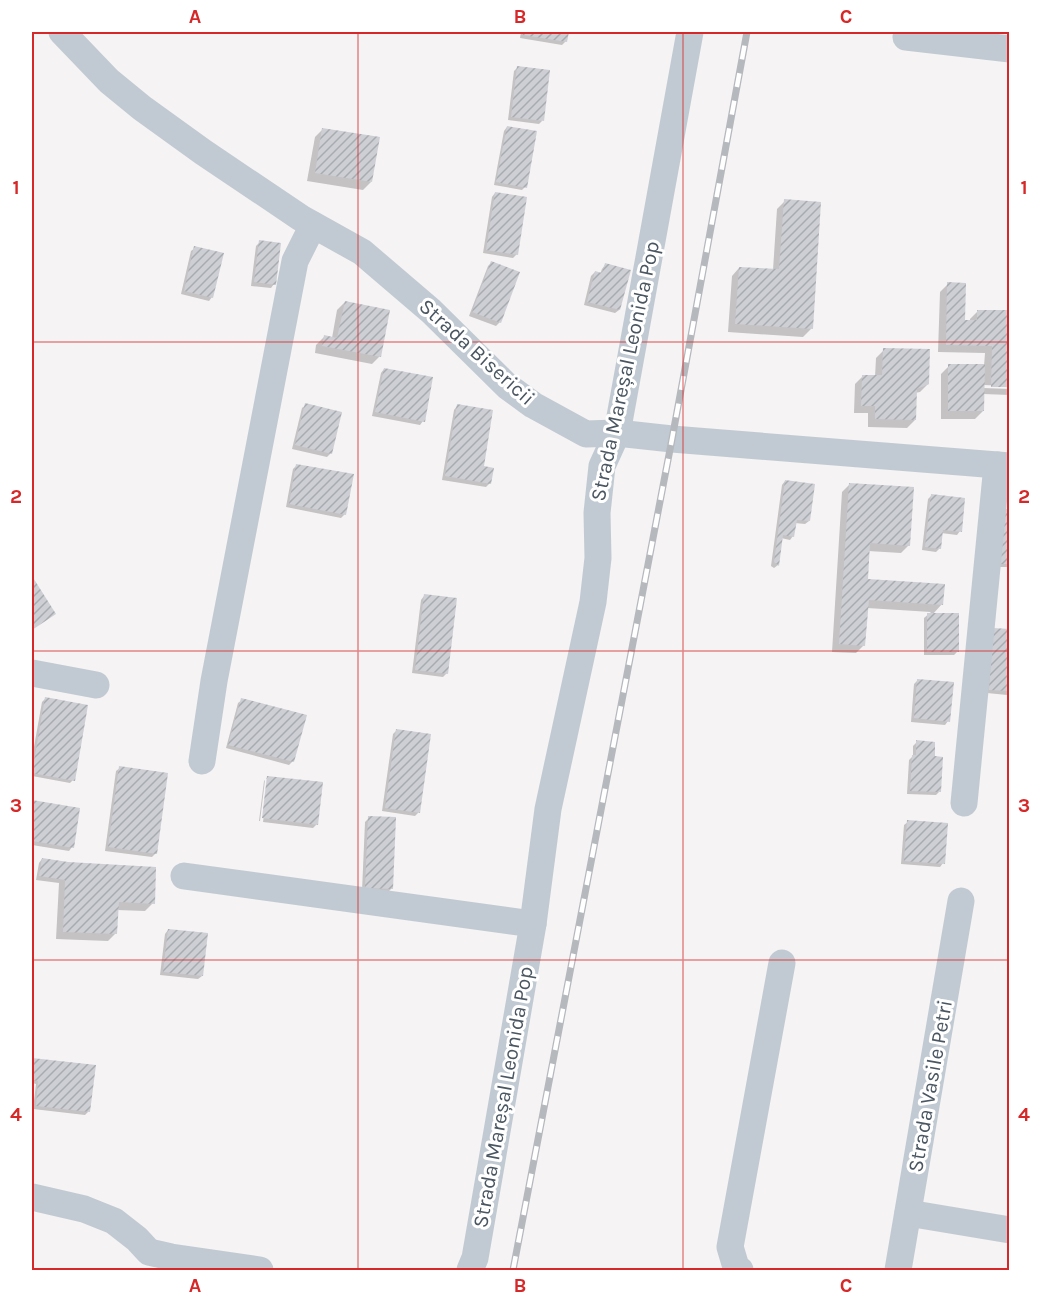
<svg xmlns="http://www.w3.org/2000/svg" width="1041" height="1302" font-family="Karla,sans-serif">
<style>
.shadow{fill:#0003}
.building{fill:url(#building-hatch)}
.lines{fill:none;stroke-linecap:round;stroke-linejoin:round}
.minor{stroke:#c1cad2;stroke-width:27}
.rail-casing{stroke:#b5b8bd;stroke-width:7}
.rail{stroke:#fff;stroke-width:4.5;stroke-dasharray:14;stroke-linecap:butt}
.grid{fill:none;stroke:#d62828;stroke-width:1.5;stroke-opacity:0.55}
.labels{text-anchor:middle;stroke-width:6;stroke-linejoin:round;paint-order:stroke}
.street-label{font-size:21px;fill:#4a5661;stroke:#fff}
.neatline{fill:none;stroke:#d62828;stroke-width:2}
.grid-label{font-size:20px;text-anchor:middle;font-weight:bold;fill:#d62828}
</style>
<defs>
<pattern id="building-hatch" width="6" height="6" patternUnits="userSpaceOnUse" patternTransform="scale(1.5)"><rect width="6" height="6" fill="#cdcfd5"/><path d="M-1 1l2-2M0 6l6-6M5 7l2-2" fill="none" stroke="#a8abb0"/></pattern>
</defs>
<rect width="100%" height="100%" fill="#f5f3f3"/>
<g class="shadow">
<path d="M 521,32 L 568,32 L 566,41 L 562,45 L 520,38 Z"/>
<path d="M 518,67 L 542,121 L 539,124 L 508,120 L 514,71 Z"/>
<path d="M 507,127 L 525,187 L 522,190 L 494,185 L 504,131 Z"/>
<path d="M 323,129 L 371,182 L 363,190 L 307,181 L 315,137 Z"/>
<path d="M 495,193 L 517,254 L 513,258 L 483,253 L 492,197 Z"/>
<path d="M 785,201 L 811,329 L 803,337 L 728,332 L 732,276 L 739,268 L 773,270 L 777,209 Z"/>
<path d="M 260,242 L 274,284 L 271,288 L 251,286 L 256,246 Z"/>
<path d="M 195,248 L 212,297 L 209,301 L 181,294 L 191,251 Z"/>
<path d="M 491,263 L 500,322 L 496,326 L 469,316 L 488,266 Z"/>
<path d="M 605,265 L 619,310 L 615,313 L 584,305 L 591,276 L 595,272 L 600,274 L 602,269 Z"/>
<path d="M 948,284 L 963,321 L 970,322 L 970,319 L 978,311 L 1010,386 L 983,385 L 983,388 L 1010,389 L 1010,395 L 983,394 L 983,411 L 975,419 L 941,419 L 941,374 L 949,366 L 984,366 L 985,353 L 938,352 L 940,292 Z"/>
<path d="M 345,302 L 380,356 L 372,364 L 315,353 L 316,345 L 324,337 L 332,338 L 337,310 Z"/>
<path d="M 884,350 L 928,384 L 920,392 L 915,393 L 915,420 L 907,428 L 868,427 L 868,413 L 854,413 L 855,384 L 863,376 L 875,377 L 876,358 Z"/>
<path d="M 384,369 L 423,421 L 420,425 L 372,416 L 381,373 Z"/>
<path d="M 306,405 L 340,413 L 330,454 L 327,457 L 292,449 L 302,408 Z"/>
<path d="M 457,406 L 490,483 L 486,487 L 442,480 L 454,410 Z"/>
<path d="M 297,465 L 345,514 L 341,518 L 286,507 L 293,469 Z"/>
<path d="M 785,481 L 809,521 L 805,524 L 795,523 L 793,536 L 790,540 L 781,538 L 778,565 L 774,568 L 771,566 L 782,485 Z"/>
<path d="M 850,484 L 909,545 L 901,553 L 868,551 L 866,580 L 942,604 L 932,615 L 957,652 L 954,655 L 924,655 L 924,618 L 931,612 L 867,608 L 864,645 L 856,653 L 832,652 L 842,492 Z"/>
<path d="M 931,496 L 960,531 L 957,535 L 941,533 L 940,548 L 936,552 L 922,550 L 928,499 Z"/>
<path d="M 1010,511 L 1010,567 L 996,567 Z"/>
<path d="M 32,579 L 54,614 L 32,629 Z"/>
<path d="M 424,596 L 447,673 L 443,677 L 412,673 L 421,600 Z"/>
<path d="M 1010,631 L 1010,692 L 1007,695 L 987,693 L 990,634 Z"/>
<path d="M 918,680 L 948,721 L 945,725 L 911,722 L 914,684 Z"/>
<path d="M 45,699 L 73,780 L 70,783 L 32,776 L 32,758 L 42,702 Z"/>
<path d="M 242,700 L 293,761 L 289,765 L 226,748 L 238,703 Z"/>
<path d="M 396,731 L 419,812 L 415,816 L 382,811 L 393,734 Z"/>
<path d="M 917,742 L 933,758 L 940,791 L 936,795 L 907,794 L 909,760 L 913,756 L 913,746 Z"/>
<path d="M 120,768 L 156,853 L 152,857 L 105,851 L 116,771 Z"/>
<path d="M 268,777 L 317,824 L 313,828 L 263,822 L 269,779 L 266,779 Z"/>
<path d="M 265,780 L 260,821 L 259,821 L 264,781 Z"/>
<path d="M 32,802 L 78,809 L 72,847 L 69,851 L 32,845 Z"/>
<path d="M 369,818 L 392,888 L 388,892 L 362,891 L 365,822 Z"/>
<path d="M 908,822 L 943,863 L 940,867 L 901,864 L 904,825 Z"/>
<path d="M 42,859 L 68,863 L 153,903 L 145,911 L 117,910 L 116,933 L 108,941 L 56,939 L 59,883 L 36,880 L 39,863 Z"/>
<path d="M 168,930 L 202,976 L 198,979 L 160,975 L 165,934 Z"/>
<path d="M 32,1059 L 94,1066 L 89,1111 L 85,1115 L 33,1109 L 36,1084 L 32,1083 Z"/>
</g>
<g class="building">
<path d="M 523,32 L 569,32 L 567,42 L 523,35 Z"/>
<path d="M 517,66 L 550,70 L 544,121 L 511,117 Z"/>
<path d="M 507,126 L 537,131 L 527,188 L 496,182 Z"/>
<path d="M 322,128 L 380,137 L 372,182 L 315,173 Z"/>
<path d="M 495,192 L 527,197 L 518,255 L 486,250 Z"/>
<path d="M 784,199 L 821,202 L 813,329 L 735,324 L 739,267 L 779,269 Z"/>
<path d="M 259,240 L 281,243 L 276,285 L 254,282 Z"/>
<path d="M 194,246 L 224,253 L 213,298 L 184,291 Z"/>
<path d="M 491,261 L 520,272 L 501,323 L 472,312 Z"/>
<path d="M 605,263 L 631,270 L 620,310 L 587,302 L 595,271 L 602,273 Z"/>
<path d="M 947,282 L 966,283 L 965,320 L 977,320 L 977,310 L 1010,310 L 1010,387 L 991,387 L 992,346 L 946,345 Z"/>
<path d="M 345,301 L 390,310 L 381,357 L 322,346 L 324,335 L 337,338 Z"/>
<path d="M 883,348 L 930,349 L 929,384 L 917,389 L 916,420 L 875,419 L 875,406 L 861,406 L 862,375 L 882,375 Z"/>
<path d="M 948,364 L 985,364 L 984,411 L 948,411 Z"/>
<path d="M 384,368 L 433,377 L 425,422 L 375,412 Z"/>
<path d="M 305,403 L 342,412 L 332,454 L 295,445 Z"/>
<path d="M 457,404 L 493,410 L 484,466 L 494,468 L 491,484 L 445,476 Z"/>
<path d="M 296,464 L 354,474 L 346,515 L 289,504 Z"/>
<path d="M 785,480 L 815,484 L 810,521 L 797,520 L 794,537 L 783,535 L 779,566 L 774,562 Z"/>
<path d="M 849,483 L 914,487 L 910,546 L 870,543 L 868,579 L 945,584 L 943,605 L 869,600 L 865,646 L 839,644 Z"/>
<path d="M 931,494 L 965,498 L 962,532 L 943,530 L 941,549 L 925,547 Z"/>
<path d="M 1000,509 L 1010,509 L 1010,564 L 999,564 Z"/>
<path d="M 32,576 L 56,614 L 32,630 Z"/>
<path d="M 424,594 L 457,598 L 448,674 L 415,670 Z"/>
<rect x="927" y="613" width="32" height="39"/>
<path d="M 993,628 L 1010,629 L 1010,691 L 989,690 Z"/>
<path d="M 917,679 L 954,682 L 950,722 L 914,718 Z"/>
<path d="M 45,697 L 88,705 L 75,781 L 32,773 Z"/>
<path d="M 241,698 L 307,715 L 294,762 L 228,745 Z"/>
<path d="M 396,729 L 431,734 L 420,813 L 385,808 Z"/>
<path d="M 916,740 L 935,742 L 935,756 L 943,757 L 941,792 L 910,791 L 912,755 L 916,755 Z"/>
<path d="M 119,766 L 168,773 L 157,854 L 108,847 Z"/>
<path d="M 267,776 L 323,782 L 318,825 L 262,818 Z"/>
<path d="M 32,800 L 80,808 L 74,848 L 32,841 Z"/>
<path d="M 368,816 L 396,817 L 393,889 L 365,888 Z"/>
<path d="M 907,820 L 948,823 L 945,864 L 904,861 Z"/>
<path d="M 42,858 L 68,862 L 156,867 L 155,904 L 119,902 L 117,934 L 63,932 L 65,880 L 39,876 Z"/>
<path d="M 168,929 L 208,933 L 203,976 L 163,972 Z"/>
<path d="M 32,1058 L 96,1065 L 90,1112 L 36,1106 L 38,1081 L 32,1080 Z"/>
</g>
<g class="lines">
<g class="minor">
<path d="M 62,32 L 109,81 L 142,108 L 203,152 L 301,218 L 362,252 L 431,311 L 507,386 L 533,405 L 586,434 L 617,433 L 672,439 L 1010,466"/>
<path d="M 906,37 L 1010,49"/>
<path d="M 32,673 L 96,685"/>
<path d="M 202,761 L 214,681 L 295,261 L 313,225"/>
<path d="M 964,803 L 997,465"/>
<path d="M 184,876 L 533,924"/>
<path d="M 32,1197 L 84,1209 L 114,1221 L 137,1239 L 149,1252 L 171,1257 L 260,1270"/>
<path d="M 908,1213 L 1010,1230"/>
<path d="M 470,1270 L 475,1258 L 533,924 L 548,809 L 593,602 L 598,558 L 597,513 L 602,466 L 617,433 L 690,32"/>
<path d="M 740,1270 L 736,1267 L 730,1247 L 782,963"/>
<path d="M 898,1270 L 961,901"/>
</g>
<defs>
<path id="rail" d="M 513,1270 L 672,439 L 747,32"/>
</defs>
<use href="#rail" class="rail-casing"/>
<use href="#rail" class="rail"/>
</g>
<path class="grid" d="M 358,32 L 358,1270M 683,32 L 683,1270M 32,342 L 1010,342M 32,651 L 1010,651M 32,960 L 1010,960"/>
<g class="labels">
<g class="street-label">
<text transform="translate(477 352) rotate(42)" y="7">Strada Bisericii</text>
<text transform="translate(625 371) rotate(-78)" y="7">Strada Mareșal Leonida Pop</text>
<text transform="translate(930 1086) rotate(-80)" y="7">Strada Vasile Petri</text>
<text transform="translate(503 1097) rotate(-80)" y="7">Strada Mareșal Leonida Pop</text>
</g>
</g>
<rect width="1041" height="1302" fill="none" stroke="#ffffff" stroke-width="66"/>
<rect x="33" y="33" width="975" height="1236" class="neatline"/>
<g class="grid-label">
<text x="195" y="23">A</text>
<text x="520" y="23">B</text>
<text x="846" y="23">C</text>
<text x="16" y="194">1</text>
<text x="1024" y="194">1</text>
<text x="16" y="503">2</text>
<text x="1024" y="503">2</text>
<text x="16" y="812">3</text>
<text x="1024" y="812">3</text>
<text x="16" y="1121">4</text>
<text x="1024" y="1121">4</text>
<text x="195" y="1292">A</text>
<text x="520" y="1292">B</text>
<text x="846" y="1292">C</text>
</g>
</svg>
